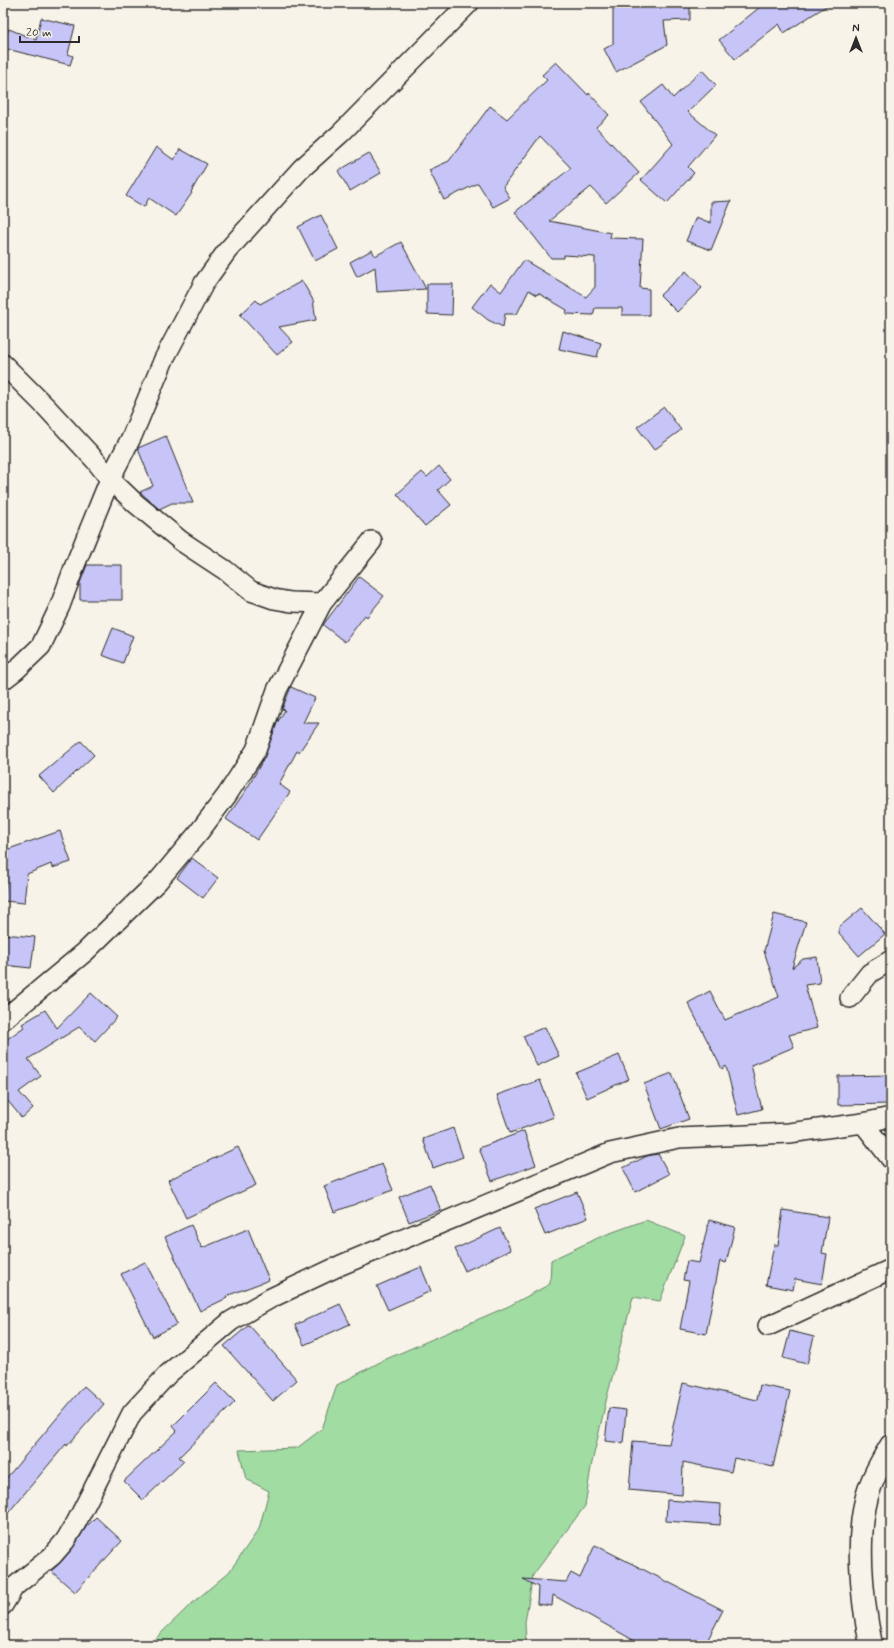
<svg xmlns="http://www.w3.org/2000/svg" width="894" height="1648" font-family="Mynerve,sans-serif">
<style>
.green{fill:#a1dca3;stroke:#668467}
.building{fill:#c7c5f7;stroke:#2b2b2b}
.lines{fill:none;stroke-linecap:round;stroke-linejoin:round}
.street-casing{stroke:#2b2b2b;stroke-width:22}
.secondary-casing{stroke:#2b2b2b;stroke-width:25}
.street{stroke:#f7f3e8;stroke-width:19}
.secondary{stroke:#f7f3e8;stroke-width:22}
</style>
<rect width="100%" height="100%" fill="#f7f3e8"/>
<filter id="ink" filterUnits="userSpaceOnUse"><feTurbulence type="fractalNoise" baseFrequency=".025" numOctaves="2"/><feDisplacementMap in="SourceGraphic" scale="8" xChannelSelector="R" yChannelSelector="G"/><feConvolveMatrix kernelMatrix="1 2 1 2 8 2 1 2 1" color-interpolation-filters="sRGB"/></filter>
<g filter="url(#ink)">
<path class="green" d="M 646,1220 L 685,1236 L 660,1301 L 633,1297 L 607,1397 L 591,1467 L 585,1506 L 533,1575 L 525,1622 L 526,1645 L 155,1645 L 153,1641 L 189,1606 L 229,1572 L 259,1529 L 269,1491 L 246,1479 L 239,1450 L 297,1448 L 322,1429 L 337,1385 L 384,1360 L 509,1306 L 550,1284 L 551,1260 L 602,1236 Z"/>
<g class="building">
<path d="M 645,3 L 690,3 L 690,20 L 664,21 L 667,45 L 616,72 L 604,49 L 613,44 L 613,4 Z"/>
<path d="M 765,3 L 831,3 L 784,33 L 779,24 L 735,59 L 719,40 Z"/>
<path d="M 41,18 L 75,26 L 68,54 L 73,56 L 70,65 L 3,48 L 3,42 L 9,29 L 36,40 Z"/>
<path d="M 556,62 L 588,95 L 589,93 L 609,115 L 596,127 L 639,173 L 606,203 L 591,187 L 549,221 L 611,233 L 610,238 L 643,239 L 640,288 L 649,289 L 649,315 L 622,315 L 622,308 L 595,308 L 593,315 L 566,314 L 567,310 L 538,293 L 537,295 L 529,290 L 517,314 L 505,314 L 503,327 L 488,320 L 472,307 L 490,283 L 501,292 L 524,260 L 586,297 L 595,287 L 595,257 L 564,255 L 564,258 L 551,258 L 515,212 L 571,168 L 540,136 L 503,187 L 510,198 L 493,207 L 478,183 L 444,200 L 429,170 L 449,161 L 490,106 L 507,119 L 547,80 L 542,75 Z"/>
<path d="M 702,70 L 716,85 L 688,112 L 715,135 L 688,167 L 694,173 L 667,203 L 641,180 L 673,144 L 641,102 L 663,85 L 673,98 Z"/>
<path d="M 156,147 L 174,160 L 180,149 L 207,164 L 191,192 L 192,193 L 176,216 L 149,198 L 144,207 L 126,196 Z"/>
<path d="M 369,153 L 381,173 L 350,191 L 338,171 Z"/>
<path d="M 731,201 L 711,250 L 686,241 L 696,217 L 711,223 L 711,202 Z"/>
<path d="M 321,215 L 338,249 L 315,261 L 298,227 Z"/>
<path d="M 401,242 L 426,289 L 377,292 L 375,267 L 357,277 L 350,262 L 372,250 L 375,256 Z"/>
<path d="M 686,271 L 702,288 L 677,312 L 660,295 Z"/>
<path d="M 302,281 L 313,300 L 316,320 L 279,327 L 293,342 L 277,355 L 240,315 L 256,300 L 260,304 Z"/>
<path d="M 427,284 L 453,284 L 452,315 L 427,314 Z"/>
<path d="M 563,331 L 601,343 L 597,357 L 559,349 Z"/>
<path d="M 664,407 L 681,430 L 654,450 L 637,427 Z"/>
<path d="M 166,436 L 193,503 L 172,503 L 159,509 L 140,492 L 153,486 L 138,449 L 138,448 Z"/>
<path d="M 439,466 L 450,479 L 438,490 L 451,505 L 425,526 L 397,494 L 422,472 L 427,477 Z"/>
<path d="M 87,565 L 122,565 L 122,600 L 80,600 L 80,583 Z"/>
<path d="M 359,577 L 384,596 L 367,617 L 365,615 L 345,642 L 323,625 Z"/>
<path d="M 113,628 L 133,636 L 123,663 L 102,655 Z"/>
<path d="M 291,687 L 315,698 L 303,723 L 319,723 L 299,752 L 297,751 L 279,784 L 290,792 L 257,840 L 226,819 L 248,787 L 265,756 L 277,723 L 285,710 L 282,709 Z"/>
<path d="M 81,741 L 94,755 L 54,793 L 39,776 Z"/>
<path d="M 60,831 L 71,862 L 52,868 L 51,864 L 27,874 L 24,903 L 4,901 L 6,882 L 3,883 L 3,851 Z"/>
<path d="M 192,858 L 218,878 L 203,898 L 177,878 Z"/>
<path d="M 862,908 L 885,934 L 859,956 L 839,933 L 839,927 Z"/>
<path d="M 774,914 L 806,922 L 792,968 L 803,959 L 817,957 L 820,983 L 805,985 L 817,1028 L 789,1035 L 794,1047 L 751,1065 L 762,1109 L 738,1115 L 726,1066 L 722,1069 L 688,1003 L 710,991 L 725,1020 L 779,997 L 764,951 Z"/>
<path d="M 3,934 L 35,937 L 31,968 L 3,965 Z"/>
<path d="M 91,993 L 117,1017 L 95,1041 L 79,1027 L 28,1059 L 41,1076 L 19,1092 L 33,1108 L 22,1118 L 7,1100 L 3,1103 L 3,1042 L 24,1027 L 22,1024 L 45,1010 L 57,1028 Z"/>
<path d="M 545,1027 L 559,1056 L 537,1066 L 523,1036 Z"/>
<path d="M 619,1055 L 629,1079 L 587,1098 L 576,1073 Z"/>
<path d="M 672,1073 L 689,1119 L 661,1129 L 644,1084 Z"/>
<path d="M 891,1075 L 891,1104 L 838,1105 L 838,1076 Z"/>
<path d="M 540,1080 L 554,1117 L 510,1133 L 497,1095 Z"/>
<path d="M 453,1128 L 463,1157 L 433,1168 L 423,1139 Z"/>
<path d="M 524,1131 L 536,1165 L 492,1181 L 479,1148 Z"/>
<path d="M 238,1147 L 256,1185 L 186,1218 L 168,1180 Z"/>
<path d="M 658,1154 L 669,1174 L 635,1192 L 623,1168 L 647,1156 Z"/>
<path d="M 382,1164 L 393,1190 L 334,1212 L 324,1186 Z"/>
<path d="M 430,1184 L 441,1210 L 409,1222 L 399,1197 Z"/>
<path d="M 577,1192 L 588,1218 L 545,1235 L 534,1209 Z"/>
<path d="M 783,1210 L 828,1217 L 822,1253 L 827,1254 L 822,1284 L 795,1279 L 793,1290 L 766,1285 L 774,1245 L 778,1245 Z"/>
<path d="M 709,1220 L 735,1227 L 726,1263 L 720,1261 L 706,1334 L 680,1329 L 689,1281 L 683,1280 L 687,1261 L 699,1263 Z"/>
<path d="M 191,1225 L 202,1248 L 248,1229 L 269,1280 L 226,1296 L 227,1298 L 200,1311 L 165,1237 Z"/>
<path d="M 500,1228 L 511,1250 L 465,1271 L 455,1249 Z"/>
<path d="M 145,1262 L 177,1324 L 153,1337 L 121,1274 Z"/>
<path d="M 421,1267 L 431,1291 L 388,1310 L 377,1286 Z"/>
<path d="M 340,1304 L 350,1324 L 304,1345 L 295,1325 Z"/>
<path d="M 249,1325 L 297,1380 L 273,1401 L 224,1346 Z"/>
<path d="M 790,1331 L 814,1337 L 807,1364 L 783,1358 Z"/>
<path d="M 216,1383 L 235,1402 L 179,1457 L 184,1461 L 143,1500 L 124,1481 L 177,1431 L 173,1426 Z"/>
<path d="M 683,1383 L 757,1400 L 760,1385 L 790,1391 L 773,1467 L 734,1458 L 731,1472 L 683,1462 L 682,1495 L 629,1490 L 633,1441 L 669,1444 Z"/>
<path d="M 84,1386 L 104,1404 L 67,1446 L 66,1444 L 3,1519 L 3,1482 Z"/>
<path d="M 609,1408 L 626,1410 L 623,1443 L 605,1441 Z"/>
<path d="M 667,1500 L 721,1504 L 720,1525 L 666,1521 Z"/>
<path d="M 96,1517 L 122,1541 L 75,1592 L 51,1571 L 60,1563 L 73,1548 L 86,1527 Z"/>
<path d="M 595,1545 L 723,1610 L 705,1645 L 642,1645 L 553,1595 L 552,1606 L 537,1604 L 538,1587 L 523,1579 L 566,1582 L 571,1573 L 580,1578 Z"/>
</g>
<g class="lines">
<defs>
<g id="street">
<path d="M 3,364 L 47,408 L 95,460 L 110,479 L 135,503 L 181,541 L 225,570 L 251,591 L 274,599 L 291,602 L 322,603"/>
<path d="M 3,680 L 16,670 L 41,646 L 60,606 L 75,565 L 110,479 L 132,436 L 164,359 L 204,283 L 227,251 L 301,169 L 341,133 L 469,3"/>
<path d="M 850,998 L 870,973 L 891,960"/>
<path d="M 3,1020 L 85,952 L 158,881 L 199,832 L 227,795 L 256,750 L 277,690 L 322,603 L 372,541"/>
<path d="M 863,1123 L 891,1159"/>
<path d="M 768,1326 L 891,1269"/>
<path d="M 3,1605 L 14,1587 L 52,1556 L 65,1541 L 76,1523 L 132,1413 L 168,1374 L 231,1321 L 271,1298 L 341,1265 L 610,1153 L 679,1138 L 789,1133 L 863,1123 L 891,1117"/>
</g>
<path id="secondary" d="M 871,1645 C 862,1600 854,1531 870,1487 C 875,1473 883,1459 891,1446"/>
</defs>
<use href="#street" class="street-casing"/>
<use href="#secondary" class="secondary-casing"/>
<use href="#street" class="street"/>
<use href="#secondary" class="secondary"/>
</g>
</g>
<rect width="894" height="1648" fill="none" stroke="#f7f3e8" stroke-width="16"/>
<rect x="8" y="8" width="878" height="1632" fill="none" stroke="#2b2b2b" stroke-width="1.5" filter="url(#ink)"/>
<g transform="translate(856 38)" stroke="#f7f3e8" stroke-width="3" paint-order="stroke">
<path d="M0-3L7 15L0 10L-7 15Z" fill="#2b2b2b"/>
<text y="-6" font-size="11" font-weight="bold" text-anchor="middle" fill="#2b2b2b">N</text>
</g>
<path d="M20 36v6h59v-6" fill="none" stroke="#2b2b2b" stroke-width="2"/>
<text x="26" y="36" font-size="12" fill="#2b2b2b" stroke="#f7f3e8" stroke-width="3" paint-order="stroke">20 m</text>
</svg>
